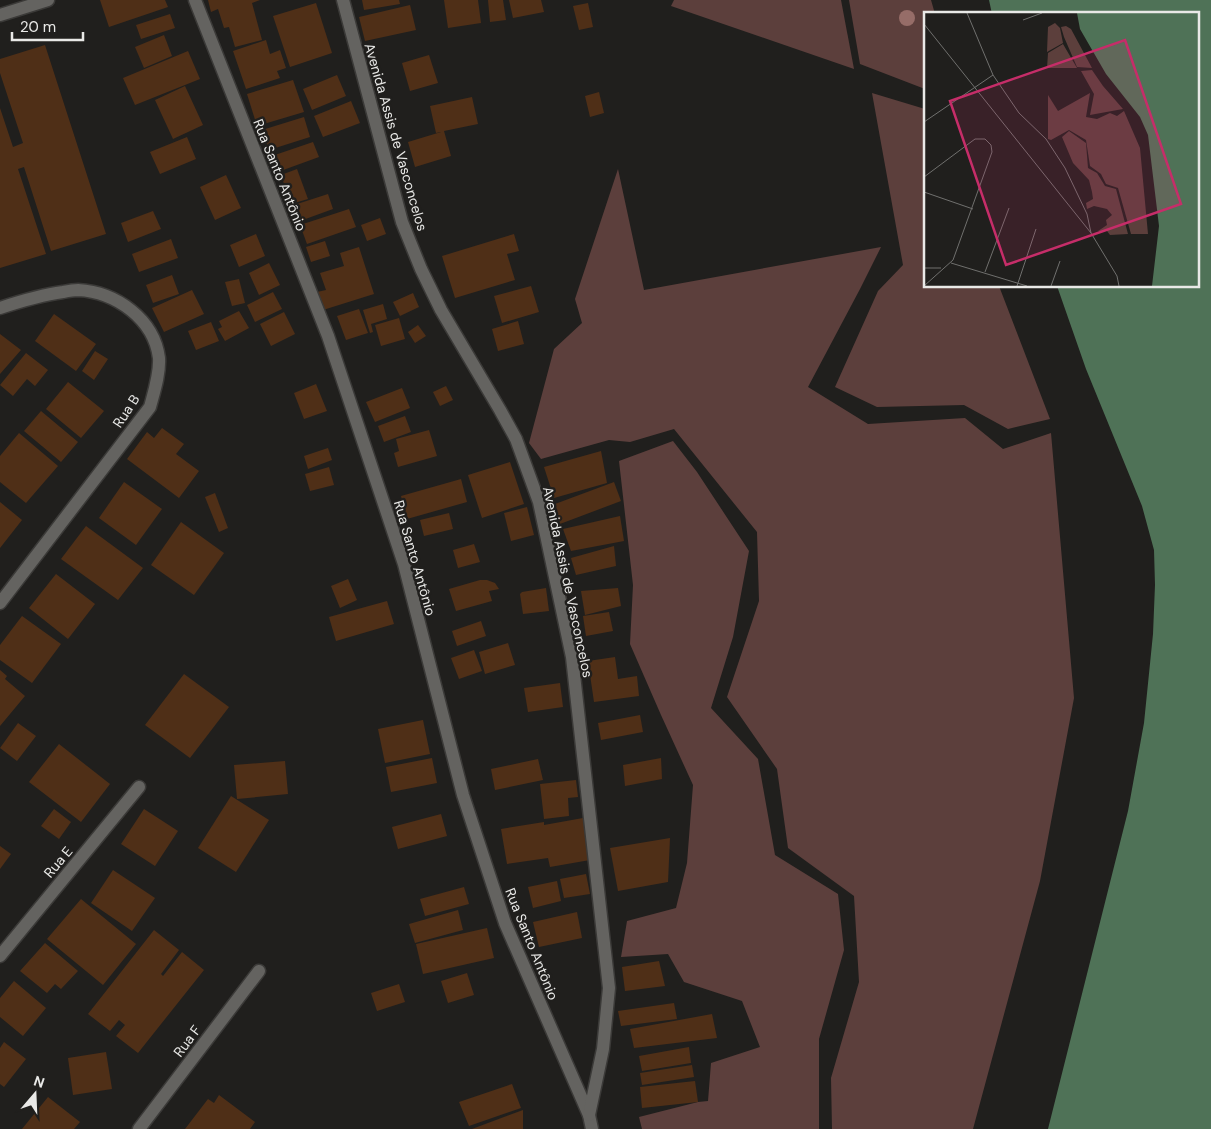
<svg xmlns="http://www.w3.org/2000/svg" width="1211" height="1129" font-family="'DM Sans',sans-serif">
<style>
.green{fill:#5c3f3c}
.water{fill:#4f7257}
.building{fill:#4f2f17}
.lines{fill:none;stroke-linecap:round;stroke-linejoin:round}
.minor-casing{stroke:#3b3a38;stroke-width:15}
.minor{stroke:#646360;stroke-width:12}
.tree{fill:#966d68}
.labels{text-anchor:middle;stroke-width:5;stroke-linejoin:round;paint-order:stroke}
.street-label{font-size:14px;fill:#e9e9e7;stroke:#201f1d}
.inset-road{fill:none;stroke:#70706e;stroke-width:1}
.view{fill:#c62d69;fill-opacity:0.15;stroke:#c62d69;stroke-width:2.5}
.inset-edge{fill:none;stroke:#e9e9e7;stroke-width:2.5}
</style>
<rect width="100%" height="100%" fill="#201f1d"/>
<g class="green">
<path d="M 674,0 L 841,0 L 854,69 L 671,6 Z"/>
<path d="M 849,0 L 931,0 L 935,14 L 925,14 L 925,89 L 860,64 Z"/>
<path d="M 872,93 L 925,109 L 925,286 L 999,286 L 1050,419 L 1008,429 L 964,405 L 877,407 L 835,387 L 878,291 L 903,265 Z"/>
<path d="M 618,169 L 644,290 L 881,247 L 860,289 L 808,387 L 868,424 L 965,418 L 1003,449 L 1051,433 L 1074,698 L 1040,881 L 973,1129 L 832,1129 L 831,1078 L 859,982 L 854,896 L 788,848 L 777,769 L 727,697 L 759,601 L 757,532 L 674,429 L 630,442 L 609,440 L 541,459 L 529,443 L 554,349 L 582,323 L 575,299 Z"/>
<path d="M 673,441 L 697,472 L 749,551 L 733,637 L 711,708 L 758,759 L 775,855 L 838,894 L 844,950 L 819,1039 L 819,1129 L 642,1129 L 639,1117 L 698,1102 L 708,1101 L 711,1063 L 760,1047 L 742,1001 L 684,982 L 668,954 L 621,957 L 627,921 L 676,908 L 687,863 L 693,785 L 661,715 L 630,644 L 633,585 L 619,461 Z"/>
</g>
<path class="water" d="M 989,0 L 1211,0 L 1211,1129 L 1048,1129 L 1128,811 L 1144,723 L 1153,634 L 1155,585 L 1154,550 L 1142,506 L 1086,369 L 1057,286 L 1197,286 L 1197,14 L 992,14 Z"/>
<g class="building">
<path d="M 100,0 L 165,0 L 168,7 L 109,27 Z"/>
<path d="M 208,0 L 260,0 L 252,3 L 262,40 L 235,47 L 229,27 L 224,28 L 218,9 L 211,12 Z"/>
<path d="M 362,0 L 399,0 L 400,4 L 364,10 Z"/>
<path d="M 444,0 L 478,0 L 481,23 L 448,28 Z"/>
<path d="M 488,0 L 503,0 L 506,20 L 490,22 Z"/>
<path d="M 509,0 L 541,0 L 544,12 L 513,18 Z"/>
<path d="M 316,3 L 332,53 L 290,67 L 273,16 Z"/>
<path d="M 588,3 L 593,27 L 579,30 L 573,6 Z"/>
<path d="M 410,5 L 416,30 L 365,41 L 359,17 Z"/>
<path d="M 170,14 L 175,28 L 141,39 L 136,25 Z"/>
<path d="M 164,35 L 172,56 L 144,68 L 135,47 Z"/>
<path d="M 266,40 L 270,54 L 280,50 L 286,68 L 277,71 L 280,78 L 246,89 L 233,51 Z"/>
<path d="M 45,45 L 106,234 L 51,251 L 24,167 L 18,169 L 46,254 L 0,268 L 0,108 L 13,147 L 23,143 L 0,73 L 0,59 Z"/>
<path d="M 188,51 L 200,79 L 135,105 L 123,78 Z"/>
<path d="M 429,55 L 438,83 L 410,91 L 402,63 Z"/>
<path d="M 337,75 L 346,96 L 312,110 L 303,89 Z"/>
<path d="M 293,80 L 304,112 L 257,126 L 247,94 Z"/>
<path d="M 185,86 L 203,125 L 173,139 L 155,100 Z"/>
<path d="M 599,92 L 604,113 L 590,117 L 585,96 Z"/>
<path d="M 472,97 L 478,124 L 444,131 L 451,156 L 415,167 L 408,142 L 441,132 L 436,133 L 430,106 Z"/>
<path d="M 351,101 L 360,123 L 323,137 L 314,116 Z"/>
<path d="M 304,117 L 310,137 L 269,150 L 262,130 Z"/>
<path d="M 187,137 L 196,159 L 160,174 L 150,152 Z"/>
<path d="M 313,142 L 319,157 L 275,173 L 269,157 Z"/>
<path d="M 297,169 L 308,199 L 291,204 L 281,175 Z"/>
<path d="M 226,175 L 241,208 L 215,220 L 200,187 Z"/>
<path d="M 328,194 L 333,209 L 300,221 L 294,205 Z"/>
<path d="M 349,209 L 356,227 L 307,244 L 300,225 Z"/>
<path d="M 153,211 L 161,229 L 128,242 L 121,223 Z"/>
<path d="M 380,218 L 386,234 L 367,241 L 361,225 Z"/>
<path d="M 256,234 L 265,256 L 239,267 L 230,245 Z"/>
<path d="M 514,234 L 519,251 L 507,254 L 515,280 L 455,298 L 442,256 Z"/>
<path d="M 171,239 L 178,258 L 139,272 L 132,254 Z"/>
<path d="M 325,241 L 330,256 L 311,262 L 306,247 Z"/>
<path d="M 359,247 L 374,294 L 323,310 L 317,292 L 326,290 L 320,273 L 344,266 L 340,253 Z"/>
<path d="M 269,263 L 280,285 L 259,295 L 249,273 Z"/>
<path d="M 172,275 L 179,294 L 153,303 L 146,285 Z"/>
<path d="M 239,279 L 245,303 L 232,306 L 225,282 Z"/>
<path d="M 531,286 L 539,312 L 502,323 L 494,296 Z"/>
<path d="M 192,290 L 204,314 L 164,332 L 152,308 Z"/>
<path d="M 273,292 L 282,309 L 255,322 L 247,305 Z"/>
<path d="M 413,293 L 419,307 L 400,316 L 393,302 Z"/>
<path d="M 383,304 L 387,319 L 371,324 L 373,332 L 370,333 L 363,310 Z"/>
<path d="M 359,309 L 368,333 L 346,340 L 337,316 Z"/>
<path d="M 239,311 L 249,328 L 225,341 L 218,329 L 222,327 L 219,321 Z"/>
<path d="M 284,312 L 295,334 L 271,346 L 260,324 Z"/>
<path d="M 54,314 L 96,344 L 76,371 L 35,341 Z"/>
<path d="M 399,318 L 405,339 L 381,346 L 375,325 Z"/>
<path d="M 518,321 L 524,344 L 498,351 L 492,329 Z"/>
<path d="M 211,322 L 219,341 L 196,350 L 188,331 Z"/>
<path d="M 418,325 L 426,336 L 415,343 L 408,332 Z"/>
<path d="M 0,334 L 21,350 L 0,374 Z"/>
<path d="M 95,351 L 108,359 L 94,380 L 82,371 Z"/>
<path d="M 26,353 L 48,370 L 35,386 L 27,379 L 13,396 L 0,385 Z"/>
<path d="M 68,382 L 104,411 L 81,438 L 46,409 Z"/>
<path d="M 316,384 L 327,411 L 304,419 L 294,393 Z"/>
<path d="M 446,386 L 453,400 L 440,406 L 433,392 Z"/>
<path d="M 402,388 L 410,408 L 375,422 L 366,402 Z"/>
<path d="M 41,411 L 78,442 L 61,462 L 24,431 Z"/>
<path d="M 405,416 L 411,432 L 384,442 L 378,426 Z"/>
<path d="M 162,428 L 184,444 L 176,454 L 199,471 L 179,498 L 127,459 L 147,432 L 154,438 Z"/>
<path d="M 429,430 L 437,456 L 398,467 L 394,453 L 399,451 L 396,439 Z"/>
<path d="M 19,433 L 58,466 L 26,503 L 0,482 L 0,456 Z"/>
<path d="M 328,448 L 332,460 L 308,469 L 304,456 Z"/>
<path d="M 601,451 L 607,483 L 554,498 L 544,467 Z"/>
<path d="M 510,462 L 524,504 L 482,518 L 468,475 Z"/>
<path d="M 329,467 L 334,485 L 310,491 L 305,474 Z"/>
<path d="M 461,479 L 467,502 L 407,519 L 401,496 Z"/>
<path d="M 124,482 L 162,509 L 136,545 L 99,518 Z"/>
<path d="M 614,482 L 621,501 L 560,524 L 555,504 Z"/>
<path d="M 215,493 L 228,528 L 219,532 L 205,497 Z"/>
<path d="M 0,502 L 22,520 L 0,548 Z"/>
<path d="M 527,507 L 534,535 L 511,541 L 504,513 Z"/>
<path d="M 449,513 L 453,529 L 424,536 L 420,520 Z"/>
<path d="M 620,516 L 624,541 L 571,551 L 563,529 Z"/>
<path d="M 181,522 L 224,553 L 194,595 L 151,565 Z"/>
<path d="M 86,526 L 143,568 L 118,600 L 61,559 Z"/>
<path d="M 474,544 L 480,562 L 458,568 L 453,550 Z"/>
<path d="M 614,546 L 616,566 L 576,575 L 571,558 Z"/>
<path d="M 56,574 L 95,604 L 68,639 L 29,608 Z"/>
<path d="M 348,579 L 357,600 L 340,608 L 331,586 Z"/>
<path d="M 480,580 L 487,580 L 495,583 L 499,589 L 489,591 L 492,601 L 456,611 L 449,589 Z"/>
<path d="M 546,588 L 549,611 L 523,614 L 520,594 L 522,592 Z"/>
<path d="M 618,588 L 621,606 L 585,615 L 581,591 Z"/>
<path d="M 387,601 L 394,624 L 336,641 L 329,617 Z"/>
<path d="M 609,612 L 613,631 L 586,636 L 583,616 Z"/>
<path d="M 22,616 L 61,644 L 32,683 L 0,660 L 0,645 Z"/>
<path d="M 481,621 L 486,636 L 457,646 L 452,631 Z"/>
<path d="M 508,643 L 515,665 L 485,674 L 479,652 Z"/>
<path d="M 474,650 L 482,671 L 459,679 L 451,658 Z"/>
<path d="M 615,657 L 618,679 L 637,676 L 639,696 L 594,702 L 588,661 Z"/>
<path d="M 0,670 L 7,676 L 5,679 L 25,696 L 0,726 Z"/>
<path d="M 184,674 L 229,707 L 190,758 L 145,725 Z"/>
<path d="M 560,683 L 563,707 L 528,712 L 524,688 Z"/>
<path d="M 640,715 L 643,732 L 601,740 L 598,723 Z"/>
<path d="M 423,720 L 430,754 L 385,763 L 378,729 Z"/>
<path d="M 18,723 L 36,736 L 17,761 L 0,748 Z"/>
<path d="M 59,744 L 110,784 L 81,822 L 29,782 Z"/>
<path d="M 432,758 L 437,783 L 391,792 L 386,767 Z"/>
<path d="M 661,758 L 662,779 L 625,786 L 623,765 Z"/>
<path d="M 538,759 L 543,780 L 495,790 L 491,769 Z"/>
<path d="M 285,761 L 288,794 L 237,799 L 234,765 Z"/>
<path d="M 576,780 L 578,797 L 568,798 L 569,816 L 544,819 L 540,784 Z"/>
<path d="M 231,796 L 269,820 L 236,872 L 198,848 Z"/>
<path d="M 54,809 L 71,822 L 59,839 L 41,826 Z"/>
<path d="M 144,809 L 178,831 L 155,866 L 121,844 Z"/>
<path d="M 441,814 L 447,836 L 398,849 L 392,827 Z"/>
<path d="M 583,818 L 590,860 L 550,867 L 548,858 L 507,864 L 501,829 L 544,822 L 544,825 Z"/>
<path d="M 670,838 L 668,882 L 618,891 L 610,848 Z"/>
<path d="M 0,846 L 11,854 L 0,869 Z"/>
<path d="M 113,870 L 155,898 L 132,931 L 91,903 Z"/>
<path d="M 586,874 L 590,894 L 564,898 L 560,879 Z"/>
<path d="M 557,881 L 561,901 L 533,908 L 528,887 Z"/>
<path d="M 464,887 L 469,904 L 425,916 L 420,899 Z"/>
<path d="M 81,899 L 136,944 L 103,985 L 47,939 Z"/>
<path d="M 458,910 L 463,930 L 415,943 L 409,924 Z"/>
<path d="M 577,912 L 582,938 L 539,947 L 533,922 Z"/>
<path d="M 487,928 L 494,958 L 423,974 L 416,944 Z"/>
<path d="M 154,930 L 179,950 L 161,974 L 163,976 L 182,952 L 204,970 L 138,1053 L 116,1036 L 125,1025 L 119,1020 L 110,1031 L 88,1014 Z"/>
<path d="M 45,943 L 78,971 L 61,989 L 55,984 L 47,993 L 20,971 Z"/>
<path d="M 659,961 L 665,986 L 625,991 L 622,967 Z"/>
<path d="M 467,973 L 474,995 L 448,1003 L 441,981 Z"/>
<path d="M 14,981 L 46,1008 L 23,1036 L 0,1017 L 0,998 Z"/>
<path d="M 399,984 L 405,1002 L 377,1011 L 371,993 Z"/>
<path d="M 674,1003 L 677,1019 L 621,1026 L 618,1011 Z"/>
<path d="M 712,1014 L 717,1038 L 634,1048 L 630,1029 Z"/>
<path d="M 4,1042 L 26,1059 L 4,1087 L 0,1084 L 0,1048 Z"/>
<path d="M 689,1047 L 691,1063 L 642,1071 L 639,1056 Z"/>
<path d="M 106,1052 L 112,1089 L 73,1095 L 68,1058 Z"/>
<path d="M 692,1065 L 694,1077 L 642,1085 L 640,1073 Z"/>
<path d="M 695,1081 L 698,1102 L 642,1108 L 640,1087 Z"/>
<path d="M 512,1084 L 521,1108 L 469,1126 L 459,1102 Z"/>
<path d="M 219,1095 L 255,1122 L 250,1129 L 185,1129 L 208,1099 L 214,1103 Z"/>
<path d="M 48,1097 L 80,1122 L 74,1129 L 22,1129 Z"/>
<path d="M 523,1110 L 523,1129 L 472,1129 Z"/>
</g>
<g class="lines">
<defs>
<g id="minor">
<path d="M 195,0 L 328,336 L 404,564 L 463,795 L 505,923 L 589,1115 L 592,1129"/>
<path d="M 343,0 L 402,222 L 421,269 L 441,310 L 500,410 L 516,439 L 539,502 L 572,657 L 609,988 L 603,1049 L 589,1115"/>
<path d="M 0,15 L 48,0"/>
<path d="M 0,308 C 21,301 41,295 63,292 C 68,291 73,290 78,290 C 116,292 154,319 159,358 C 160,374 154,392 150,407 L 0,603"/>
<path d="M 0,956 L 139,787"/>
<path d="M 139,1129 L 259,971"/>
</g>
</defs>
<use href="#minor" class="minor-casing"/>
<use href="#minor" class="minor"/>
</g>
<circle class="tree" cx="907" cy="18" r="8"/>
<g class="labels">
<g class="street-label">
<text transform="translate(396 137) rotate(74)" y="5">Avenida Assis de Vasconcelos</text>
<text transform="translate(280 175) rotate(68)" y="5">Rua Santo Antônio</text>
<text transform="translate(126 411) rotate(-57)" y="5">Rua B</text>
<text transform="translate(415 558) rotate(74)" y="5">Rua Santo Antônio</text>
<text transform="translate(568 582) rotate(78)" y="5">Avenida Assis de Vasconcelos</text>
<text transform="translate(58 862) rotate(-50)" y="5">Rua E</text>
<text transform="translate(532 944) rotate(68)" y="5">Rua Santo Antônio</text>
<text transform="translate(187 1041) rotate(-53)" y="5">Rua F</text>
</g>
</g>
<g transform="translate(924 12)">
<rect width="275" height="275" fill="#201f1d"/>
<path d="M 131,11 L 136,16 L 139,31 L 123,40 L 124,15 ZM 142,14 L 147,17 L 168,56 L 153,55 L 140,25 L 137,15 ZM 139,32 L 153,56 L 123,56 L 124,41 ZM 168,58 L 179,74 L 199,97 L 166,103 L 170,82 L 157,59 ZM 166,81 L 162,105 L 173,107 L 186,101 L 193,104 L 200,99 L 216,136 L 224,222 L 207,222 L 194,176 L 182,172 L 177,162 L 166,154 L 162,128 L 145,118 L 127,128 L 124,127 L 124,83 L 134,99 ZM 145,119 L 162,131 L 164,156 L 173,161 L 181,174 L 192,177 L 204,222 L 186,223 L 183,219 L 174,219 L 183,213 L 182,208 L 188,203 L 183,197 L 170,194 L 163,197 L 162,191 L 169,187 L 168,180 L 165,168 L 149,151 L 138,125 Z" fill="#5c3f3c"/>
<path d="M 153,1 L 275,1 L 275,274 L 228,274 L 235,214 L 224,123 L 216,105 L 182,62 L 156,17 Z" fill="#4f7257"/>
<path class="inset-road" d="M 43,1 L 69,63 L 95,101 L 122,127 L 141,156 L 163,202 L 167,221M 99,8 L 118,1M 0,12 L 167,221 L 193,264 L 195,274M 0,110 L 69,63M 0,165 L 51,127 L 61,127 L 67,133 L 68,140 L 29,248 L 0,274M 0,180 L 49,197M 27,251 L 103,274M 0,256 L 17,256M 61,260 L 85,196M 93,274 L 112,217M 127,274 L 136,249"/>
<path class="view" d="M 201,28 L 257,192 L 82,253 L 26,89 Z"/>
<rect width="275" height="275" class="inset-edge"/>
</g>
<g transform="translate(35 1094) rotate(19)" stroke="#201f1d" stroke-width="4" paint-order="stroke">
<path d="M0-4L9 19L0 12L-9 19Z" fill="#e9e9e7"/>
<text y="-8" font-size="14" font-weight="bold" text-anchor="middle" fill="#e9e9e7">N</text>
</g>
<path d="M12 32v8h71v-8" fill="none" stroke="#e9e9e7" stroke-width="2.5"/>
<text x="20" y="32" font-size="15" fill="#e9e9e7" stroke="#201f1d" stroke-width="4" paint-order="stroke">20 m</text>
</svg>
